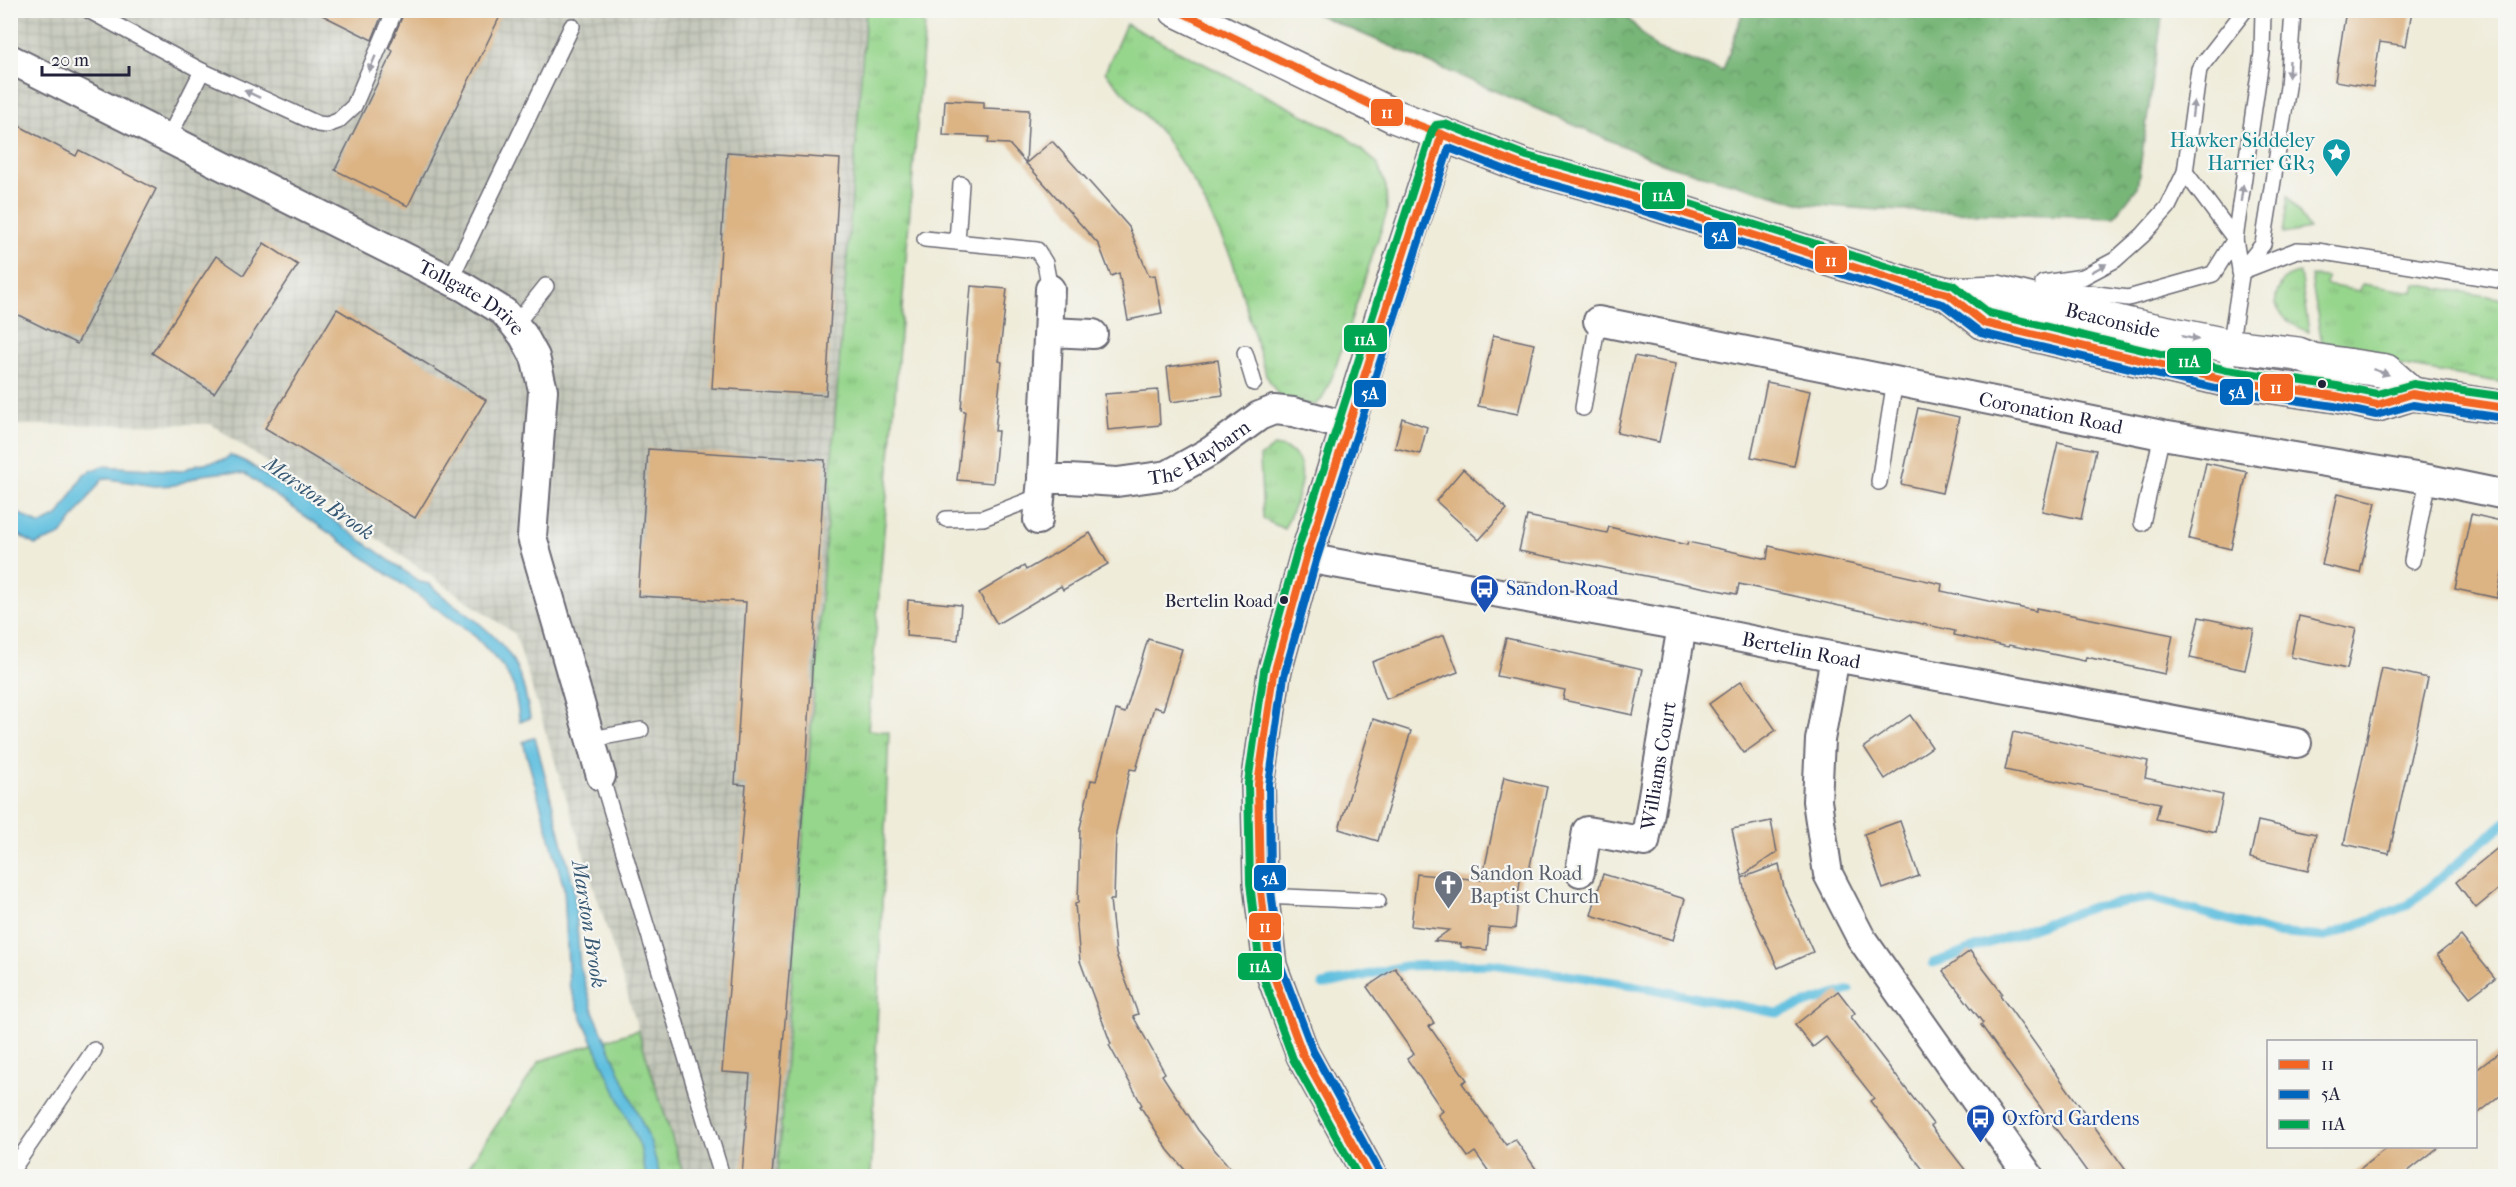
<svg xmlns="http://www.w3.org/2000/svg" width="2516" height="1187" font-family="'IM FELL French Canon',serif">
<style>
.industrial{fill:url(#industrial-grid)}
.grass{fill:url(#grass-tufts);stroke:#5c7c64;stroke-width:1.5}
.forest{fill:url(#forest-crowns);stroke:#4d6c5a;stroke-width:1.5}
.water{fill:#61bfdf;stroke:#42708d;stroke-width:1.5}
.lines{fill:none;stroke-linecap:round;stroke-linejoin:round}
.stream{stroke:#61bfdf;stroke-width:9}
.building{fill:#dcb383}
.lane-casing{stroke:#6a6973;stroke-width:18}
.street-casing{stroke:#6a6973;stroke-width:32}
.secondary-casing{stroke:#6a6973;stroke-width:36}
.highway-casing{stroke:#6a6973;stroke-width:36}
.lane{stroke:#fff;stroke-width:15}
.street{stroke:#fff;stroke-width:28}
.secondary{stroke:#fff;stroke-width:33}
.highway{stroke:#fff;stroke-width:33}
.bus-1-casing{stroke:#f6f6f2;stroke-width:12}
.bus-2-casing{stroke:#f6f6f2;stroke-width:12}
.bus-3-casing{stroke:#f6f6f2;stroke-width:12}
.bus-1{stroke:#f26522;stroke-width:8}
.bus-2{stroke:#0065bd;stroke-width:8}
.bus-3{stroke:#00a651;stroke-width:8}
.oneway{fill:#9c9ca7}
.bus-dot{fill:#22223b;stroke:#f6f6f2;stroke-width:2}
.labels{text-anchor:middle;stroke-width:4.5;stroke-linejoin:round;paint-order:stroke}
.bus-label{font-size:18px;fill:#22223b;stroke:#f6f6f2;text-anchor:end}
.culture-label{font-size:20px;fill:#0d838f;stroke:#f6f6f2;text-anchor:end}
.street-label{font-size:20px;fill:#22223b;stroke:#f6f6f2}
.transit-label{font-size:20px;fill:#164399;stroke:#f6f6f2;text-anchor:start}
.worship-label{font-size:20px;fill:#5b616d;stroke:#f6f6f2;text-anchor:start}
.water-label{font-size:21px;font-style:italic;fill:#385974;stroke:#f6f6f2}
.line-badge{stroke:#f6f6f2;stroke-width:2}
.badge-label{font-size:16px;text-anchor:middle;font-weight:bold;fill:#fff}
</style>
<defs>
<pattern id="industrial-grid" width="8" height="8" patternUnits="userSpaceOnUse" patternTransform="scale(1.5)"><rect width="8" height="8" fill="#c3c6b9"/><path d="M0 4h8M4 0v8" fill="none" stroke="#a7aaa0"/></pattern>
<pattern id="grass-tufts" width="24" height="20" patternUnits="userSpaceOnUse" patternTransform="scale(1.5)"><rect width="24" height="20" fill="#96d58c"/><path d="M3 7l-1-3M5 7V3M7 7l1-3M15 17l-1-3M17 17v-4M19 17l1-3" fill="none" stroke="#81b77a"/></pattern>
<pattern id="forest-crowns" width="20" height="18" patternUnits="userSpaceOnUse" patternTransform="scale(1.5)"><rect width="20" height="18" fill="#78b678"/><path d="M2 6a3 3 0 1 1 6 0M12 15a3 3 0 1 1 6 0" fill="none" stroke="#629464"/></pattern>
</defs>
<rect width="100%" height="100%" fill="#f6f6f2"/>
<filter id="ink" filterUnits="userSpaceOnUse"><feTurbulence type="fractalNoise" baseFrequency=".0167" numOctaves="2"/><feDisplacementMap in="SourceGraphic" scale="12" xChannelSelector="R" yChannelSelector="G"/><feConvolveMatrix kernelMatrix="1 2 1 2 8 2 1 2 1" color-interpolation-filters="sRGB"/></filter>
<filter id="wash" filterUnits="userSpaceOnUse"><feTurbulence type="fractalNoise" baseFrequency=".008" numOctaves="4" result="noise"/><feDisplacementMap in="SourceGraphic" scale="24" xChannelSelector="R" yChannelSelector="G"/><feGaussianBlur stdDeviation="1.35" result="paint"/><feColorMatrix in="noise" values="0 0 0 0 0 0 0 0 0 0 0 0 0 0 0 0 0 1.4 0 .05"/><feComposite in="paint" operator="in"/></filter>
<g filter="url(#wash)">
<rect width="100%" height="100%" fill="#efecda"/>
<path class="industrial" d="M 10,11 L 866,11 L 777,1176 L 684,1176 L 515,634 L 211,424 L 11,425 Z"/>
<g class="grass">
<path d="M 866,11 L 906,11 L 925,24 L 868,730 L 889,732 L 871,1176 L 777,1176 Z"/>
<path d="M 1126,24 L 1345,136 L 1377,163 L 1386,187 L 1387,212 L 1333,375 L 1322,399 L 1315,405 L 1281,400 L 1266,375 L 1232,259 L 1197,187 L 1164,136 L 1105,72 Z"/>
<path d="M 2288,195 L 2309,229 L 2283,234 Z"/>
<path d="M 2300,273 L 2309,332 C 2291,326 2267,309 2279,288 C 2284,278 2288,275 2300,273 Z"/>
<path d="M 2311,276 L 2327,277 L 2326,285 L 2360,291 L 2362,284 L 2413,292 L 2415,284 L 2505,299 L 2505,383 L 2405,366 L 2333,351 L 2322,344 Z"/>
<path d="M 1274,446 C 1321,451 1296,504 1284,529 L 1263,519 L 1260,457 Z"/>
<path d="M 638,1030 L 684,1176 L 462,1176 L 540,1061 Z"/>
</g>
<path class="forest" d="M 1309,11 L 1621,11 L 1657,49 L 1723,71 L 1743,11 L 2163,11 L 2137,188 L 2114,217 L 1879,210 L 1805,204 L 1667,165 Z"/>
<g class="water">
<path d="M 230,455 L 246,462 L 316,508 L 420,582 L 430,584 C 440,596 454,604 466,613 C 509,645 522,665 530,718 L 520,722 L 514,687 L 503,667 L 473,634 L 245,474 L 226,472 L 202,475 L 175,485 L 155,486 L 103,478 L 61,535 L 35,545 L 11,530 L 11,509 L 40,525 L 59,515 L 84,474 L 102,466 L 181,471 L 198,464 L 224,460 Z"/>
<path d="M 535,737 L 574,887 L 580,966 L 593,1011 L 651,1143 L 660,1176 L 646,1176 L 640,1146 L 579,1011 L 569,984 L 564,888 L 523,742 Z"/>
</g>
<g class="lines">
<g class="stream">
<path d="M 1933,963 L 2092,907 L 2150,898 L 2274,933 L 2325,937 L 2408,905 L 2506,822"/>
<path d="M 1323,985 L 1405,966 L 1492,964 L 1621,983 L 1777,1013 L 1849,990"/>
</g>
</g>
<g id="blocks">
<g class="building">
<path d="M 312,10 L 384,10 L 372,40 Z"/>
<path d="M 405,10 L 503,10 L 408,206 L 335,170 L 393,51 L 389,48 Z"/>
<path d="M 2346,10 L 2412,10 L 2406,46 L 2380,42 L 2373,87 L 2335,81 Z"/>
<path d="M 945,100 L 984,102 L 984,108 L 1029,110 L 1026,163 L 1052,141 L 1092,185 L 1129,227 L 1149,276 L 1155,275 L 1162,313 L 1128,320 L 1119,273 L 1111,276 L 1099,245 L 1009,144 L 988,143 L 989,137 L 943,135 Z"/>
<path d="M 10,121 L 76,156 L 79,150 L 156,189 L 77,344 L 10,311 Z"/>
<path d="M 727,152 L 840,159 L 826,395 L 712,388 Z"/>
<path d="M 264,243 L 298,265 L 214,393 L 152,353 L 216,256 L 244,275 Z"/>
<path d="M 971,286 L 1007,289 L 999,361 L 1002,362 L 995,431 L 998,431 L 993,483 L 957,480 L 965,411 L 961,410 Z"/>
<path d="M 337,309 L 486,400 L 415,518 L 265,428 Z"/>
<path d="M 1493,335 L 1534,344 L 1518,414 L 1478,406 Z"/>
<path d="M 1634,356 L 1676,364 L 1659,442 L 1617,433 Z"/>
<path d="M 1218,360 L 1223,395 L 1171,402 L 1167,367 Z"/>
<path d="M 1767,382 L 1810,391 L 1794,466 L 1751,457 Z"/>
<path d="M 1158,390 L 1160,425 L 1108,430 L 1105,394 Z"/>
<path d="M 1918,408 L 1959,417 L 1942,493 L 1901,484 Z"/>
<path d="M 1402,418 L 1427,427 L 1420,454 L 1395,448 Z"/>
<path d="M 2058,442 L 2096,450 L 2081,519 L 2042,511 Z"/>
<path d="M 648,449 L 825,460 L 805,784 L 772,1176 L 742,1176 L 750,1074 L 722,1072 L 746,785 L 735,784 L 746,602 L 638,596 Z"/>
<path d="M 2206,463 L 2247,472 L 2231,549 L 2189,539 Z"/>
<path d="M 1463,469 L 1507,509 L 1479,540 L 1436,501 Z"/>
<path d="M 2338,493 L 2376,502 L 2360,573 L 2322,565 Z"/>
<path d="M 2471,514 L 2505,522 L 2505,560 L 2497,598 L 2455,589 Z"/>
<path d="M 1527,516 L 1607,533 L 1609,527 L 1687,545 L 1688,542 L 1767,559 L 1769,546 L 1942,584 L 1941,591 L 2036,611 L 2036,608 L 2173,635 L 2165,674 L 2086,657 L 2085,661 L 2009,645 L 2008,647 L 1954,635 L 1955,631 L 1739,584 L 1737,594 L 1519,551 Z"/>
<path d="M 1090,533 L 1108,564 L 1063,590 L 1061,586 L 997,624 L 979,593 L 1024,566 L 1026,570 Z"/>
<path d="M 908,600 L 961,605 L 958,640 L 906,636 Z"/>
<path d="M 2299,616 L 2356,629 L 2347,669 L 2291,657 Z"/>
<path d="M 2199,617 L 2254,629 L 2245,670 L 2190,658 Z"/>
<path d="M 1444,635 L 1458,672 L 1386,699 L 1372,662 Z"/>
<path d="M 1506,638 L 1643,669 L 1633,715 L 1563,700 L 1565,690 L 1497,676 Z"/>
<path d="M 1148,639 L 1182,649 L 1163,710 L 1154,707 L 1136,770 L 1130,769 L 1116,832 L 1114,900 L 1110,900 L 1116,954 L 1138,1014 L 1133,1016 L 1165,1073 L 1162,1075 L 1198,1130 L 1237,1176 L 1190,1176 L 1168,1150 L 1140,1106 L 1142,1105 L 1109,1045 L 1111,1044 L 1080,961 L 1075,904 L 1078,903 L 1080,828 L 1091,780 L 1096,781 L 1116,710 L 1125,713 Z"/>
<path d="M 2382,668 L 2428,678 L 2389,854 L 2344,844 Z"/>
<path d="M 1741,681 L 1776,730 L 1744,753 L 1709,704 Z"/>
<path d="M 1910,715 L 1932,747 L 1885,779 L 1864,747 Z"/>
<path d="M 1373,719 L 1411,731 L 1378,841 L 1339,829 Z"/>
<path d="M 2013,732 L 2148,761 L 2145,778 L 2223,795 L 2215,832 L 2156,819 L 2160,803 L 2005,770 Z"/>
<path d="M 1504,777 L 1547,787 L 1529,871 L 1521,870 L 1515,929 L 1489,927 L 1487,950 L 1461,947 L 1461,944 L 1434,941 L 1449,930 L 1411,926 L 1417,874 L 1482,880 Z"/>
<path d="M 1771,821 L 1777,852 L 1742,876 L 1732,829 Z"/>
<path d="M 1900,821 L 1919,876 L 1883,889 L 1864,834 Z"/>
<path d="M 2258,821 L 2316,834 L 2308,871 L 2250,858 Z"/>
<path d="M 2505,842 L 2505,884 L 2476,908 L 2456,882 Z"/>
<path d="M 1779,864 L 1784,888 L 1813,952 L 1778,968 L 1746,899 L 1742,878 Z"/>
<path d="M 1603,874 L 1685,899 L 1673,940 L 1591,915 Z"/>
<path d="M 2461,936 L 2495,978 L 2470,997 L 2437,955 Z"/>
<path d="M 1970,951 L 2002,993 L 2000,995 L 2130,1176 L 2090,1176 L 1981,1025 L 1983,1023 L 1943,971 Z"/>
<path d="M 1395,968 L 1434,1023 L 1429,1026 L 1467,1080 L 1462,1083 L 1506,1145 L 1515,1139 L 1541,1176 L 1492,1176 L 1475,1152 L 1468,1157 L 1438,1115 L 1443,1111 L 1407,1059 L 1414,1054 L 1367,987 Z"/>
<path d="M 1838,991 L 1855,1013 L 1851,1017 L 1933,1124 L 1931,1126 L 1970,1176 L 1928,1176 L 1870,1101 L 1874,1098 L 1826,1037 L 1813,1047 L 1795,1025 Z"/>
<path d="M 2505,1048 L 2505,1092 L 2475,1116 L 2475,1071 Z"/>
<path d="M 2389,1146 L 2440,1146 L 2402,1176 L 2351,1176 Z"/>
</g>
</g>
</g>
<g filter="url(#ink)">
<use href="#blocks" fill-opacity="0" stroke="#6a6973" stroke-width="1.5"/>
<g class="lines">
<defs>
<g id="lane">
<path d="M 88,10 L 202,71 L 318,124 L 327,125 L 338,121 L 354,106 L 395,10"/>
<path d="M 169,137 L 202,71"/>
<path d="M 925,239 L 1037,250 L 1045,263 L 1050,289"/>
<path d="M 957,242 L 961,184"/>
<path d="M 2242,270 L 2263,244 L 2288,87 L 2293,10"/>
<path d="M 2240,272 L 2297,250 L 2317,251 L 2506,281"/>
<path d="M 450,280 L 572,26"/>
<path d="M 2043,283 L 2083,277 L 2115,260 L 2143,235 L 2168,207 L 2185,172 L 2199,69 L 2245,10"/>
<path d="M 2050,285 L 2074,291 L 2128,298 L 2213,274 L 2235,239 L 2185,172"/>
<path d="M 515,325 L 546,286"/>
<path d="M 1245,353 L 1254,383"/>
<path d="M 2225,380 L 2241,276 L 2235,239 L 2262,53 L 2263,10"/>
<path d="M 1583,408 L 1598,321"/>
<path d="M 1879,482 L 1895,380"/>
<path d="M 946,519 L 983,518 L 1040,496"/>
<path d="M 2142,523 L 2162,435"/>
<path d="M 2412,561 L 2428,479"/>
<path d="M 592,739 L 641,730"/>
<path d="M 601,776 L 722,1176"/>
<path d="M 1262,896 L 1378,901"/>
<path d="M 10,1173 L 94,1050"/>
</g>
<g id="street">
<path id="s1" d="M 10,59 L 464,287 L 504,312 L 523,335 L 535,357 L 543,390 L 532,537 L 601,776"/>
<path id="s2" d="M 1050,289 L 1042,479 L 1069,479 L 1117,482 L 1168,475 L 1211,451 L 1259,416 L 1274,410 L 1293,412 L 1347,426"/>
<path id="s3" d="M 1598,321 L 2162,435 L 2428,479 L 2506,495"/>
<path d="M 1049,332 L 1093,334"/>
<path d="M 1038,520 L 1042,479"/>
<path id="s4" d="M 1306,558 L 1682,626 L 1835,657 L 2297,743"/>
<path d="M 1835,657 L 1820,740 L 1817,801 L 1828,874 L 1861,938 L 2029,1176"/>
<path id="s5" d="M 1580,872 L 1587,831 L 1645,842 L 1682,626"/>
</g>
<path id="secondary" d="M 1370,1176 L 1303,1055 L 1270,966 L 1260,883 L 1258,784 L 1274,674 L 1306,558 L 1382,317 L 1442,134"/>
<g id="highway">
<path id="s6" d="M 1176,10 L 1394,116 L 1524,166 L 1618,192 L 1907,284 L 1948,294 L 1997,292 L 2130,325 L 2231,346 L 2298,354 L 2313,360 L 2386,371 L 2412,394"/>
<path d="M 1948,294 L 1984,323 L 2225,380 L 2336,396 L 2377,405 L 2412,394 L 2506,408"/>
</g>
</defs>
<use href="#lane" class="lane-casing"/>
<use href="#street" class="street-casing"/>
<use href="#secondary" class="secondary-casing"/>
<use href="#highway" class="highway-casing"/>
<use href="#lane" class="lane"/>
<use href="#street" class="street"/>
<use href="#secondary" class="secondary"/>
<use href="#highway" class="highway"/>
<defs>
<g id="bus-1">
<path d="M 1177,10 L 1394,116 L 1524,166 L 1618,192 L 1907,284 L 1948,294 L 1984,323 L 2225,380 L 2336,396 L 2377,405 L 2412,394 L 2506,408"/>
<path d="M 1370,1176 L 1303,1055 L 1270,966 L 1260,883 L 1258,784 L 1274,674 L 1306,558 L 1442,134"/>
</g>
<path id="bus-2" d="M 1379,1171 L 1313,1051 L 1280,964 L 1270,882 L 1269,785 L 1284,676 L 1316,561 L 1449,148 L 1521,176 L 1615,202 L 1904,294 L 1943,304 L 1981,333 L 2223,390 L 2334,406 L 2376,415 L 2413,405 L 2504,418"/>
<path id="bus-3" d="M 1358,1176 L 1293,1059 L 1260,968 L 1250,883 L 1248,783 L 1264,671 L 1296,555 L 1432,131 L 1436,125 L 1445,124 L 1527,156 L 1621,182 L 1910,274 L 1953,285 L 1989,313 L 2227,370 L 2337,386 L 2377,394 L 2413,384 L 2506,397"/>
</defs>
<use href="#bus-1" class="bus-1-casing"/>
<use href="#bus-2" class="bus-2-casing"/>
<use href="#bus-3" class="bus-3-casing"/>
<use href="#bus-1" class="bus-1"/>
<use href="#bus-2" class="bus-2"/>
<use href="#bus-3" class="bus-3"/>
</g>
<defs><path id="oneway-solid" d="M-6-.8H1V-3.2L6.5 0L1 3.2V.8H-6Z" transform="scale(1.5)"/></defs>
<g class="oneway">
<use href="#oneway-solid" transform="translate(372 64) rotate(113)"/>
<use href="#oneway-solid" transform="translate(2289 69) rotate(93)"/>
<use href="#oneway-solid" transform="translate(252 94) rotate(-155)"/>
<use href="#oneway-solid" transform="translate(2193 109) rotate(-83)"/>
<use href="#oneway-solid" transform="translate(2242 193) rotate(-82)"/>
<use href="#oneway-solid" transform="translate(2099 268) rotate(-29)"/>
<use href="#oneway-solid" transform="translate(2190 338) rotate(12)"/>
<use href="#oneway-solid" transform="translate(2381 372) rotate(19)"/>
</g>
</g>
<defs>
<symbol id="sight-pin" viewBox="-11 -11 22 30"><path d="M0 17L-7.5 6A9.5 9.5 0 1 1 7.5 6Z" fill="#0f9aa8" stroke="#f6f6f2"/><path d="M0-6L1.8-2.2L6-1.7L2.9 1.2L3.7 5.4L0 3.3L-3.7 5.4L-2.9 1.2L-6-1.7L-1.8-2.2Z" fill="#fff"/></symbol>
<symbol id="bus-pin" viewBox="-11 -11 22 30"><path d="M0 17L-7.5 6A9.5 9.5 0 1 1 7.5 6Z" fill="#1a4fb4" stroke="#f6f6f2"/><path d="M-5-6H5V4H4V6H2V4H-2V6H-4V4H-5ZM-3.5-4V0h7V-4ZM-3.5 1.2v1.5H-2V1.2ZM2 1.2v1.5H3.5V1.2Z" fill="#fff"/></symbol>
<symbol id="church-pin" viewBox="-11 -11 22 30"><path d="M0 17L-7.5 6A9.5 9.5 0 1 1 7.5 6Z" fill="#6b7280" stroke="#f6f6f2"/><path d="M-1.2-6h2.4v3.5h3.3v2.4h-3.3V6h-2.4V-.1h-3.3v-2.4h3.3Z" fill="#fff"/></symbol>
</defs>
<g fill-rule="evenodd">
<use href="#sight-pin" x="2320" y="136" width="33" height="45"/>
<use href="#bus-pin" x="1468" y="572" width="33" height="45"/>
<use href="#church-pin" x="1432" y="868" width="33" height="45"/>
<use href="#bus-pin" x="1964" y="1102" width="33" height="45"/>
</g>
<g class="bus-dot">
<circle cx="2322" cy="384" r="5"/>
<circle cx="1284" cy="600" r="5"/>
</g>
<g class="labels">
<g class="bus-label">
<text x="1273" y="607">Bertelin Road</text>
</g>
<g class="culture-label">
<text x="2315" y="147">Hawker Siddeley<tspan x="2315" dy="23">Harrier GR3</tspan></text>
</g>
<g class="street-label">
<text dy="7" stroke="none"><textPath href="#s1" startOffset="520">Tollgate Drive</textPath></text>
<text dy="7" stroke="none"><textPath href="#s6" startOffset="993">Beaconside</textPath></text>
<text dy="7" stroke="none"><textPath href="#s3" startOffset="462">Coronation Road</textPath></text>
<text dy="7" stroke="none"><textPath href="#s2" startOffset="354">The Haybarn</textPath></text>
<text dy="7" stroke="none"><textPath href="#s4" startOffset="504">Bertelin Road</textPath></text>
<text dy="7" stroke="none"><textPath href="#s5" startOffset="178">Williams Court</textPath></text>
</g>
<g class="transit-label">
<text x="1506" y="595">Sandon Road</text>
<text x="2002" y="1125">Oxford Gardens</text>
</g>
<g class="worship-label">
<text x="1470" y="880">Sandon Road<tspan x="1470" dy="23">Baptist Church</tspan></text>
</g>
<g class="water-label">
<text transform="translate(319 498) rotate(35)" y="7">Marston Brook</text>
<text transform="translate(589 924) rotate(81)" y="7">Marston Brook</text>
</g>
</g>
<g class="line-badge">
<rect x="1370" y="98" width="34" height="29" rx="6" fill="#f26522"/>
<rect x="1641" y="181" width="45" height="29" rx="6" fill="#00a651"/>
<rect x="1703" y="221" width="34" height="29" rx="6" fill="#0065bd"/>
<rect x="1814" y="245" width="34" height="29" rx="6" fill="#f26522"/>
<rect x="1343" y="324" width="45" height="29" rx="6" fill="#00a651"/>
<rect x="2166" y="347" width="46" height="28" rx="6" fill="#00a651"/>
<rect x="2259" y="373" width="35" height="29" rx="6" fill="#f26522"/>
<rect x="2219" y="378" width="35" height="28" rx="6" fill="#0065bd"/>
<rect x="1353" y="379" width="34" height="29" rx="6" fill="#0065bd"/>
<rect x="1253" y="864" width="34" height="28" rx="6" fill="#0065bd"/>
<rect x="1248" y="912" width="34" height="29" rx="6" fill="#f26522"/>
<rect x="1237" y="952" width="46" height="29" rx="6" fill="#00a651"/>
</g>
<g class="badge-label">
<text x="1387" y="118">11</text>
<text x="1663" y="201">11A</text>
<text x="1720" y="241">5A</text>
<text x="1831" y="266">11</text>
<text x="1365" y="345">11A</text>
<text x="2189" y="367">11A</text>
<text x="2276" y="393">11</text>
<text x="2237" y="398">5A</text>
<text x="1370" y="399">5A</text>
<text x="1270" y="884">5A</text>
<text x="1265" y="932">11</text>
<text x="1260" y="972">11A</text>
</g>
<rect width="2516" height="1187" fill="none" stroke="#f6f6f2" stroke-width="36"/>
<rect x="2267" y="1040" width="210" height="108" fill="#f6f6f2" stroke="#a1a1a9" stroke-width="1.5"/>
<rect x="2279" y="1060" width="30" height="9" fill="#f26522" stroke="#a1a1a9" stroke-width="1.5"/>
<text x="2321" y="1070" font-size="18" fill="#22223b">11</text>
<rect x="2279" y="1090" width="30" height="9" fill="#0065bd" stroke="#a1a1a9" stroke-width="1.5"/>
<text x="2321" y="1100" font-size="18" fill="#22223b">5A</text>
<rect x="2279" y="1120" width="30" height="9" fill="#00a651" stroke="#a1a1a9" stroke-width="1.5"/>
<text x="2321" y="1130" font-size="18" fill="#22223b">11A</text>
<path d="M42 66v9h87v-9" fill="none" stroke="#22223b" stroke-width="3"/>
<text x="51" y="66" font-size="18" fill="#22223b" stroke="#f6f6f2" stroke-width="4.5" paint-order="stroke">20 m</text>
</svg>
